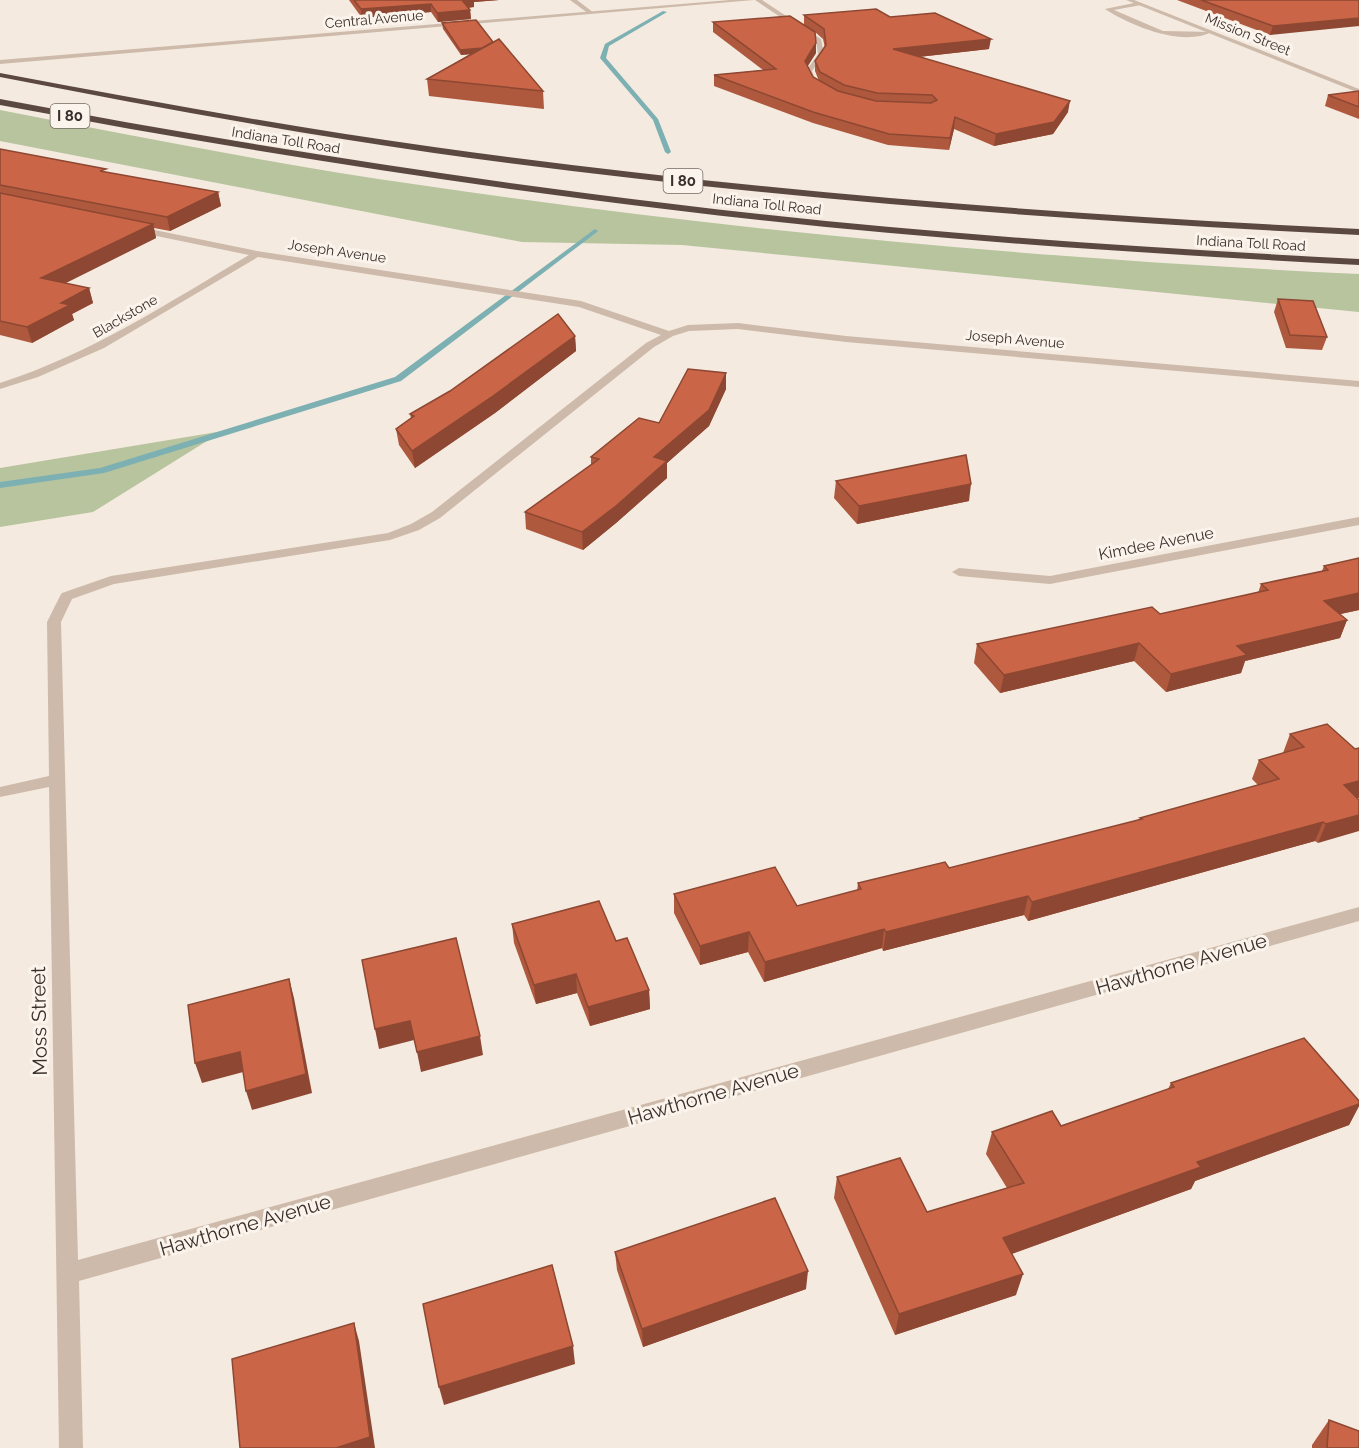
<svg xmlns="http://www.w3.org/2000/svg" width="1359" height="1448" font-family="Raleway,sans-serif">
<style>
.green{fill:#b7c49e}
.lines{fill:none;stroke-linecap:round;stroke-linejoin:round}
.stream{fill:#7db0b2;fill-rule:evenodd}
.service{fill:#cdbaaa;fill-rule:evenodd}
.minor{fill:#cdbaaa;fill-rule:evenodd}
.tertiary{fill:#cdbaaa;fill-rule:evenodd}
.motorway{fill:#5b4941;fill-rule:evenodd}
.wall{fill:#ae583d;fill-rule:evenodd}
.shaded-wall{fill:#8d4732}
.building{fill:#ca6647;stroke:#8d4732;stroke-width:1.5}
.labels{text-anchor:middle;stroke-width:6;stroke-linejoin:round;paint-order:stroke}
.far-street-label{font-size:14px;fill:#3a2f2a;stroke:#fbf4ec}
.shield{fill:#fbf4ec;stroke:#746a64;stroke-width:1.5}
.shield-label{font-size:15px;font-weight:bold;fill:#3a2f2a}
.street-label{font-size:16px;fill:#3a2f2a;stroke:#fbf4ec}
.near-street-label{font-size:20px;fill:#3a2f2a;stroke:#fbf4ec}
</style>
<rect width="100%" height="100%" fill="#f4eadf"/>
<g class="green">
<path d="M 0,110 C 140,137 279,165 420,185 C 731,231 1045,259 1359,274 L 1359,312 L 682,245 L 522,242 L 0,141 Z"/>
<path d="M 223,431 L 93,512 L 0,527 L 0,468 Z"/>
</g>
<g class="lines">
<g class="stream">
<path d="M 663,11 L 667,12 L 609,46 L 606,58 L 658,119 L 671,152 L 668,154 L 665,152 L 653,120 L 600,58 L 605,44 Z"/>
<path d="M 595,229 L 598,231 L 597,232 L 401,381 L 104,473 L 0,488 L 0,482 L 100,468 L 395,377 Z"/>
</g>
<path class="service" d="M 1139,2 L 1141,5 L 1114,10 L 1163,31 L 1212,32 C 1182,47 1131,26 1105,9 Z"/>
<g class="minor">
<path d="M 570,0 L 577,0 L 594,13 L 589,14 Z"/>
<path d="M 755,0 L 762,0 L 821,39 L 824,54 L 812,71 L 819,88 L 815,88 L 806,71 L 818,54 L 816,41 Z"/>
<path d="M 1126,0 L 1134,0 L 1359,89 L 1359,93 Z"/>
<path d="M 135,226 L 257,251 L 581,301 L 669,331 L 688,325 L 738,323 L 846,336 L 1359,381 L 1359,387 L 846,342 L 738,329 L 689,331 L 673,336 L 654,347 L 440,518 L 419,530 L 390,540 L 114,584 L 72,599 L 61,622 L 78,1260 L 1359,907 L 1359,921 L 79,1281 L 83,1448 L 59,1448 L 49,787 L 0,797 L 0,787 L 49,776 L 47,622 L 60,596 L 62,593 L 111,576 L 388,533 L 411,524 L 432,512 L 646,343 L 661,335 L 579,307 L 258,257 L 104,348 L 38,377 L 0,389 L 0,383 C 90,354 168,303 249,255 L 132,231 L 131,229 Z"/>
<path d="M 1359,517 L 1359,525 L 1050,584 L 959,576 L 952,572 L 959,568 L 1050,576 Z"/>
</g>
<path class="tertiary" d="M 730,0 L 754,0 L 0,64 L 0,60 Z"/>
<g class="motorway">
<path d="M 0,73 C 144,100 289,127 434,147 C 741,190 1050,214 1359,229 L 1359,235 C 1050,220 741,196 434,153 C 289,132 144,105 0,77 Z"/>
<path d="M 0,99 C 223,141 447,177 673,204 C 901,232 1130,247 1359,259 L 1359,265 C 1130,253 901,238 673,210 C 447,183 223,147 0,105 Z"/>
</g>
</g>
<g class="wall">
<path d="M 349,0 L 499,0 L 474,2 L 474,7 L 468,8 L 470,10 L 471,19 L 438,22 L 431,12 L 362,18 Z"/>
<path d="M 1177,0 L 1359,0 L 1270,35 Z"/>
<path d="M 804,15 L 890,17 L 989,49 L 918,57 L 1068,112 L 1053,134 L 994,146 L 954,129 L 949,150 L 888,145 L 813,123 L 714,86 L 714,75 L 763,70 L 713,32 L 713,22 L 804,25 ZM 815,32 L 823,39 L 825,48 L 815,61 L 815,71 L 819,81 L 813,77 L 807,67 L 816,53 L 816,43 Z"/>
<path d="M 442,23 L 493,42 L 543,91 L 544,109 L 429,96 L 427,79 L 470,54 L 461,55 L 443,29 Z"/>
<path d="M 1359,91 L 1359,119 L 1325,106 L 1328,95 Z"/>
<path d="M 0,149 L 107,173 L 218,192 L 221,206 L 170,231 L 154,228 L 156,238 L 65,283 L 89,288 L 93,303 L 72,314 L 74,320 L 32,343 L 0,335 Z"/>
<path d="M 1278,299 L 1327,337 L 1322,350 L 1286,348 L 1274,312 Z"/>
<path d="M 575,336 L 576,351 L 495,413 L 415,468 L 399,445 L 396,429 L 411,418 L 410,414 Z"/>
<path d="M 726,373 L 726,389 L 709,426 L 667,463 L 667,478 L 616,523 L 583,550 L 526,529 L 525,512 L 591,465 L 591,457 L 659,423 Z"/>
<path d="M 836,481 L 969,501 L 857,524 L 834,498 Z"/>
<path d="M 1359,558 L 1359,610 L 1340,614 L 1347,620 L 1340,638 L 1245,661 L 1241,673 L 1166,692 L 1134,661 L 1000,693 L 974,663 L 977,644 L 1160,614 L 1258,593 L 1261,584 L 1322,571 L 1324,566 Z"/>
<path d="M 1290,734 L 1355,749 L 1359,748 L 1359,798 L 1357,798 L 1318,843 L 1315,841 L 1028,921 L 1024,915 L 883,951 L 882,948 L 764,982 L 748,952 L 700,965 L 674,913 L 674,894 L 797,906 L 857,891 L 858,883 L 949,868 L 1140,820 L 1140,818 L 1258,785 L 1252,779 L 1259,760 L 1283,753 Z"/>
<path d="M 512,924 L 616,941 L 649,990 L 650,1009 L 590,1026 L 577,993 L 536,1004 L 514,943 Z"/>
<path d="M 1171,1083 L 1359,1101 L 1359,1106 L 1349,1125 L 1195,1181 L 1191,1189 L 1012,1254 L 1016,1295 L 895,1335 L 834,1198 L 837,1177 L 927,1212 L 1007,1188 L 986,1154 L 992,1132 L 1061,1126 L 1168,1089 Z"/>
<path d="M 615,1252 L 806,1289 L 643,1347 L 617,1270 Z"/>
<path d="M 1329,1420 L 1359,1448 L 1312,1448 L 1312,1445 Z"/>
</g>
<g class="shaded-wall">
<path d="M 462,0 L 499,0 L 474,2 L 474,7 L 462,8 Z"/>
<path d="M 431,4 L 431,12 L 362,18 L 361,9 Z"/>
<path d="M 470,10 L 471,19 L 438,22 L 437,13 Z"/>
<path d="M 1359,18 L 1359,26 L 1270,35 L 1273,26 Z"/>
<path d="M 991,39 L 989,49 L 892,60 L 893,49 Z"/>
<path d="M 816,43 L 816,53 L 804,72 L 805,61 Z"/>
<path d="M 497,46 L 498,52 L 461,55 L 460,50 Z"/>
<path d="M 1070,101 L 1068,112 L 1053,134 L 994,146 L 996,134 Z"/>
<path d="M 955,117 L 954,129 L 949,150 L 950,138 Z"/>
<path d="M 218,192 L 221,206 L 170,231 L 167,217 Z"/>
<path d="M 153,224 L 156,238 L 46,293 L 41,278 Z"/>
<path d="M 89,288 L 93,303 L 72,314 L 74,320 L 32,343 L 27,327 L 61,303 Z"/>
<path d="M 575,336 L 576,351 L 495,413 L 415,468 L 412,451 Z"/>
<path d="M 726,373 L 726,389 L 709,426 L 667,463 L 667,478 L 616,523 L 583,550 L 582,532 L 654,457 Z"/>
<path d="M 971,484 L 969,501 L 857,524 L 859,506 Z"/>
<path d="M 1359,593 L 1359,610 L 1318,619 L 1324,601 Z"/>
<path d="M 1347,620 L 1340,638 L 1245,661 L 1241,673 L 1166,692 L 1171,674 L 1237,646 Z"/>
<path d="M 1139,643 L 1134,661 L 1000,693 L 1004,675 Z"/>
<path d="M 1359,781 L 1359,798 L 1336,804 L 1344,785 Z"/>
<path d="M 1359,815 L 1359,831 L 1318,843 L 1326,824 Z"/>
<path d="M 1323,822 L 1315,841 L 1028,921 L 1032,902 Z"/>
<path d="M 1028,896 L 1024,915 L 883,951 L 886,932 Z"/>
<path d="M 884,929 L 882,948 L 764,982 L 765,962 Z"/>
<path d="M 749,932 L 748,952 L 700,965 L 700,946 Z"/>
<path d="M 576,974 L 577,993 L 536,1004 L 534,985 Z"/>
<path d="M 289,979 L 294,998 L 312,1093 L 252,1110 L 246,1091 Z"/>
<path d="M 649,990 L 650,1009 L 590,1026 L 588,1007 Z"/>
<path d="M 410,1021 L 414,1040 L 379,1049 L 375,1029 Z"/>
<path d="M 480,1036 L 483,1055 L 421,1072 L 417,1052 Z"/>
<path d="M 240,1052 L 247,1071 L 202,1083 L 195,1063 Z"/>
<path d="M 1359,1104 L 1359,1106 L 1349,1125 L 1195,1181 L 1191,1189 L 997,1259 L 1003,1238 L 1197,1162 Z"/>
<path d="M 808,1271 L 806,1289 L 643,1347 L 642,1329 Z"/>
<path d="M 1023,1274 L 1016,1295 L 895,1335 L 899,1314 Z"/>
<path d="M 354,1323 L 359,1341 L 375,1448 L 336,1448 Z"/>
<path d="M 573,1346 L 575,1364 L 444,1405 L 439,1387 Z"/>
</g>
<g class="building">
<path d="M 354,0 L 462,0 L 470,10 L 437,13 L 431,4 L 361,9 Z"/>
<path d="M 1201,0 L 1359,0 L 1359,18 L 1273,26 Z"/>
<path d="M 876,9 L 890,17 L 935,13 L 991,39 L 893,49 L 1070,101 L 1054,122 L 996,134 L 955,117 L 950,138 L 889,134 L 813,112 L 714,75 L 776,69 L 713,22 L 790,16 L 815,32 L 816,43 L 805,61 L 813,77 L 838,91 L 876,101 L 931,103 L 937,100 L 932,95 L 877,93 L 844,85 L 820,72 L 815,61 L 826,45 L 824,29 L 804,15 Z"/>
<path d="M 476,20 L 493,42 L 482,48 L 460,50 L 442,23 Z"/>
<path d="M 499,39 L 543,91 L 427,79 Z"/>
<path d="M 1359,91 L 1359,107 L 1328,95 Z"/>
<path d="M 0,149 L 106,169 L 100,171 L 218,192 L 167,217 L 0,185 Z"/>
<path d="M 0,193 L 153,224 L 41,278 L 89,288 L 61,303 L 70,305 L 27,327 L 0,321 Z"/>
<path d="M 1278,299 L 1313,301 L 1327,337 L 1290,335 Z"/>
<path d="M 558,314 L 575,336 L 493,396 L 412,451 L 396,429 L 414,416 L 410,414 L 450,391 Z"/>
<path d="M 688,369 L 726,373 L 709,410 L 654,457 L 667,461 L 616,506 L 582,532 L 525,512 L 599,459 L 591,457 L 639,418 L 659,423 Z"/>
<path d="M 966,455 L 971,484 L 859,506 L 836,481 Z"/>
<path d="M 1359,558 L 1359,593 L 1324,601 L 1347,620 L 1237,646 L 1247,655 L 1171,674 L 1139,643 L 1004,675 L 977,644 L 1152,607 L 1160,614 L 1268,590 L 1261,584 L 1328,570 L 1324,566 Z"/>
<path d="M 1327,724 L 1355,749 L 1359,748 L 1359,781 L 1344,785 L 1359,800 L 1359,815 L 1326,824 L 1323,822 L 1032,902 L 1028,896 L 886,932 L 884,929 L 765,962 L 749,932 L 700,946 L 674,894 L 775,867 L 797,906 L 861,889 L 858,883 L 945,862 L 949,868 L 1142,819 L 1140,818 L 1279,779 L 1259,760 L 1304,747 L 1290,734 Z"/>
<path d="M 599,901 L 616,941 L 627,938 L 649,990 L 588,1007 L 576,974 L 534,985 L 512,924 Z"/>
<path d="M 456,938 L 480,1036 L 417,1052 L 410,1021 L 375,1029 L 362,960 Z"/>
<path d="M 289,979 L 306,1074 L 246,1091 L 240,1052 L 195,1063 L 188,1005 Z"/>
<path d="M 1304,1038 L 1359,1101 L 1359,1104 L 1197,1162 L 1201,1167 L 1003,1238 L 1023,1274 L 899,1314 L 837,1177 L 900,1158 L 927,1212 L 1024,1183 L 992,1132 L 1052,1111 L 1061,1126 L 1174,1087 L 1171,1083 Z"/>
<path d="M 775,1198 L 808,1271 L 642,1329 L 615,1252 Z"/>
<path d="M 552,1265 L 573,1346 L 439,1387 L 423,1304 Z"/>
<path d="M 354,1323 L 370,1437 L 336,1448 L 240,1448 L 232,1359 Z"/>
<path d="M 1329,1420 L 1359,1431 L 1359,1448 L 1327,1448 Z"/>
</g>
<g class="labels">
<g class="far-street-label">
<text transform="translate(374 19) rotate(-5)" y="5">Central Avenue</text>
<text transform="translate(1248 34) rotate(22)" y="5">Mission Street</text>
<text transform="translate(286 140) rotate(9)" y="5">Indiana Toll Road</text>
<text transform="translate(767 204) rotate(6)" y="5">Indiana Toll Road</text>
<text transform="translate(1251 243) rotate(3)" y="5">Indiana Toll Road</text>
<text transform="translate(337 251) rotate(8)" y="5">Joseph Avenue</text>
<text transform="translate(125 316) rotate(-30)" y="5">Blackstone</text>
<text transform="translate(1015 339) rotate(5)" y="5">Joseph Avenue</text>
</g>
<g class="shield">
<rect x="50.5" y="104" width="39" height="24" rx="4.5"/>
<rect x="663.5" y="169" width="39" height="24" rx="4.5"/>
</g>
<g class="shield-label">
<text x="70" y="121">I 80</text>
<text x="683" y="186">I 80</text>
</g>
<g class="street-label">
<text transform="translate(1156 543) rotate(-11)" y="6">Kimdee Avenue</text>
</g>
<g class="near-street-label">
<text transform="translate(1181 964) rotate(-16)" y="7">Hawthorne Avenue</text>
<text transform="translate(39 1021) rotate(-91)" y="7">Moss Street</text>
<text transform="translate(713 1094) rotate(-16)" y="7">Hawthorne Avenue</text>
<text transform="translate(245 1225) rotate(-16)" y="7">Hawthorne Avenue</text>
</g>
</g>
</svg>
